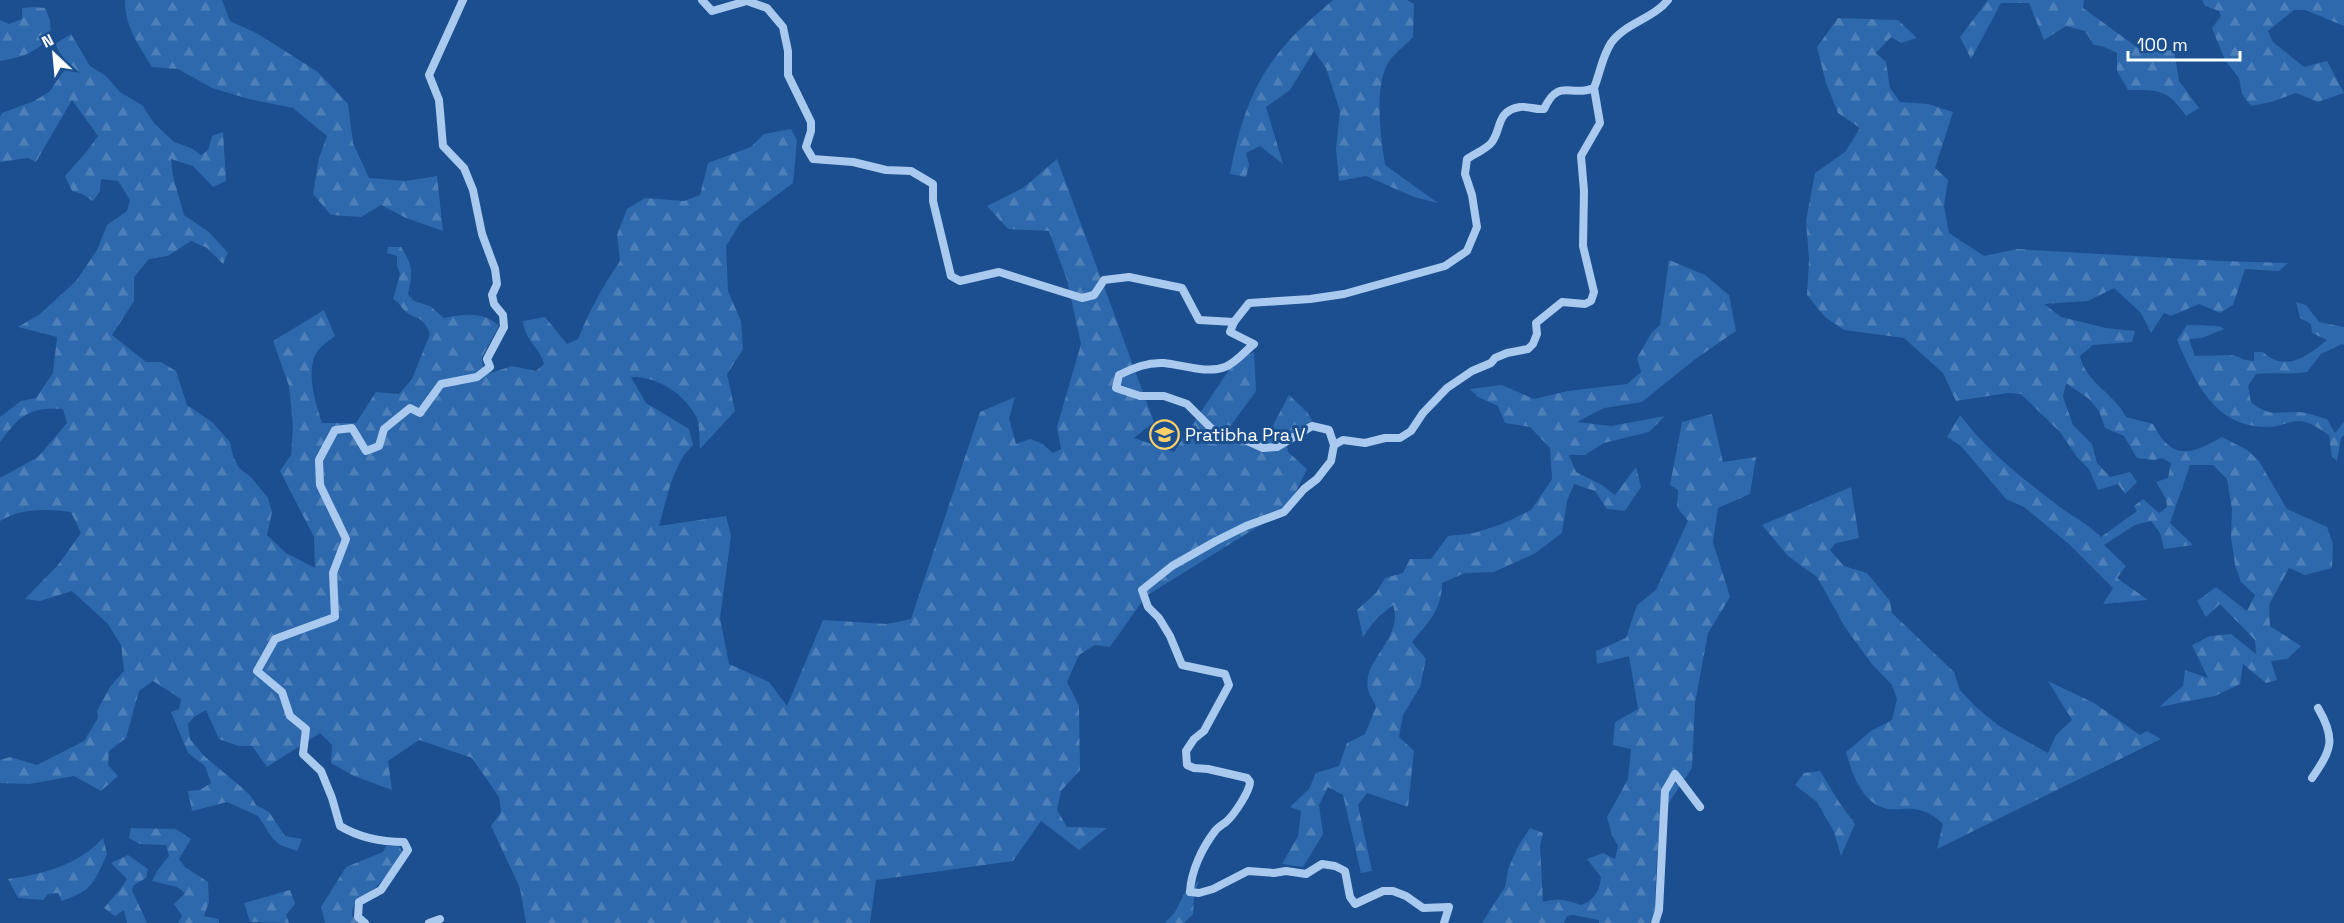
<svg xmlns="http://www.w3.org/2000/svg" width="2344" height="923" font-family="'Space Grotesk',sans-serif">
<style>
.forest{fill:url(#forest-firs)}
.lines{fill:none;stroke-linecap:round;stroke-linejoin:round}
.minor{stroke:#a9c9ee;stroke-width:8}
.labels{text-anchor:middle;stroke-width:6;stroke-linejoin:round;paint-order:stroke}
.poi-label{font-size:18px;fill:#fff;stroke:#1b4f8f;text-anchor:start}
</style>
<defs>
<pattern id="forest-firs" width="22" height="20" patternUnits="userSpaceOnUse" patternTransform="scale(1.5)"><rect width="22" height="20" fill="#2e69ad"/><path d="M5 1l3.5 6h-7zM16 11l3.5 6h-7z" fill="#4d80b9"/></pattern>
</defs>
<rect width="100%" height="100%" fill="#1b4f8f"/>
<g class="forest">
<path d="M 125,0 L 222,0 L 230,21 L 258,34 L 318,72 L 348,104 L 353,143 L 369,178 L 406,181 L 437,176 L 443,231 L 406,218 L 381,205 L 361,217 L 331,215 L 313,194 L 319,158 L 327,136 L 293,108 L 249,99 L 212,88 L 178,69 L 152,67 C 139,46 124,25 125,0 Z"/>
<path d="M 1333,0 L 1407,0 L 1414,4 L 1413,37 C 1406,45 1396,52 1390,60 C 1373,84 1381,137 1385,165 L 1438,203 L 1414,197 L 1366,176 L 1339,181 L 1336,149 L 1340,111 L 1326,68 L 1314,51 L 1290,90 L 1266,107 L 1283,164 L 1260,146 L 1246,153 L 1249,165 L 1246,177 L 1230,174 C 1240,123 1251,84 1286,44 C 1300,28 1317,14 1333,0 Z"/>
<path d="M 1988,0 L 2084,0 L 2083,8 L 2145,53 L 2174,50 L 2179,81 L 2199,108 L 2186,116 C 2167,89 2160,90 2128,90 L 2117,71 L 2117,53 L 2102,46 L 2094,45 L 2085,31 L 2066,26 L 2044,40 L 2029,3 L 2001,3 L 1971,59 L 1960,37 Z"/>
<path d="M 2202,0 L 2344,0 L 2344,26 L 2305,10 L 2294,10 L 2268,31 L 2273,42 L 2304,67 L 2327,61 L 2344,93 L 2318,102 L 2296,93 L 2271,102 L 2251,106 L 2242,94 L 2239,78 L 2225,60 L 2212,28 L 2221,16 L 2219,11 L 2205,6 Z"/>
<path d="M 33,7 L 45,8 L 50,20 L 51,36 C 35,53 23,57 0,61 L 0,20 L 9,24 L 22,19 L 22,8 Z"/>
<path d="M 1838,18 L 1898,20 L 1917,38 L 1901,43 L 1891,37 L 1876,53 L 1886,62 L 1890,88 L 1900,102 L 1928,104 L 1953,112 L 1935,168 L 1948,180 L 1944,206 L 1949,233 L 1984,256 L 2017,249 L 2220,261 L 2288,263 L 2279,271 L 2245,269 L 2233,305 L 2220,313 L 2199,304 L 2171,316 L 2164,313 L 2151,333 L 2141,313 L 2114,288 L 2088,301 L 2044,304 L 2061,317 L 2106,328 L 2135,331 L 2132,342 L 2093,345 L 2080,356 C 2085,382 2115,394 2126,417 L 2153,424 C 2172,461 2190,455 2222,437 L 2247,450 L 2259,461 L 2287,509 L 2327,527 L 2333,544 L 2332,568 L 2305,575 L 2289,568 L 2269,605 L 2270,626 L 2301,646 L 2287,659 L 2271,661 L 2277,680 L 2266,683 L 2243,664 L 2240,684 L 2215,696 L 2159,707 L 2183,686 L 2185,670 L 2208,678 L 2192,645 L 2210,636 L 2231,634 L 2256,654 L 2255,640 L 2220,604 L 2206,617 L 2197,601 L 2216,587 L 2247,611 L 2255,595 L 2241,582 L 2235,565 L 2231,537 L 2232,509 L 2227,479 L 2213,465 L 2190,465 L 2170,523 L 2193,545 L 2164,549 L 2160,533 L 2151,521 L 2135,525 L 2104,545 L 2126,566 L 2117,578 L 2148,600 L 2103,604 L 2113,588 L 2070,545 L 2024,507 L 2006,499 L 1961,446 L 1947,437 L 1960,415 C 1988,452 2023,479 2060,507 C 2074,517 2089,525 2101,537 L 2137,511 L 2134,506 L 2143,499 L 2159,513 L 2167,507 L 2166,499 L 2156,482 L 2168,478 L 2171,463 L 2162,458 L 2154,460 L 2137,458 L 2124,436 L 2105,428 L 2099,411 L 2089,399 L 2066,383 L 2063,397 L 2073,425 L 2092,444 L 2097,463 L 2110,477 L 2130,472 L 2137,482 L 2125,494 L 2118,484 L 2098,490 L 2089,469 L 2077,457 L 2060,432 L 2021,394 L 2008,393 L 1956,401 L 1943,373 L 1904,338 L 1844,330 L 1825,317 L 1807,295 L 1809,259 L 1806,221 L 1815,173 L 1845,152 L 1860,128 L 1838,113 L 1826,83 L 1817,47 Z"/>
<path d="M 71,34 L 90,66 L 106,76 L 120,92 L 143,106 L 154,123 L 174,142 L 191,148 L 201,155 L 208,150 L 212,136 L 223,132 L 226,181 L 213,187 L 193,166 L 171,159 L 173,176 L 184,215 L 209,232 L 228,253 L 223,264 L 207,248 L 191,241 L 168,256 L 149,259 L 134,277 L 134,301 L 112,335 L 146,362 L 161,362 L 176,371 L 187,405 L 212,422 L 230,442 L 233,456 L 239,468 L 251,477 L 268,498 L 272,512 L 267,535 L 286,553 L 315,568 L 314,537 L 280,471 L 291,455 L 293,426 L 289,386 L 273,341 L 324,310 L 335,336 C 330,340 324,344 320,348 C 303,366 316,404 322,423 L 356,423 L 376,392 L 399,394 L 412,379 L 430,334 C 422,313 415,321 404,310 C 400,306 399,302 393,299 L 400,274 L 397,266 L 397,256 L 387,253 L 388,247 L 401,247 C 413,265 413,273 408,294 L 414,301 L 430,306 L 444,318 C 463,314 484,311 499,326 L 482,357 L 484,375 L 512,366 L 536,371 L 544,364 C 539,346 525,341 523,321 L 545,317 L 567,344 L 578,339 C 589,311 603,286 620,261 L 617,235 L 627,209 L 645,198 L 684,201 L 700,195 L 708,163 L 751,147 L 764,134 L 791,129 L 797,140 L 793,183 L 741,222 L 726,246 L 728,291 L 741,321 L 743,349 L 727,374 L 735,411 L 700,449 C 699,439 700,424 696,416 C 683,393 657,376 631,377 L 646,403 L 689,429 L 693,445 C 672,465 667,499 659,526 L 726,516 L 731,536 L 720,618 L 729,664 L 769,682 L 787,706 L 823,620 L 887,624 L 911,619 L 980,412 L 1015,397 L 1009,418 L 1016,444 L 1030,439 L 1041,443 L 1053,453 L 1061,449 L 1057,427 L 1081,344 L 1067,280 L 1049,231 L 1008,229 L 987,206 L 1023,188 L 1057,159 L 1154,422 L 1134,438 L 1174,452 L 1235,361 L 1254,352 L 1256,391 L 1229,428 L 1264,442 L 1289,395 L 1307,412 L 1317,429 L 1286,438 L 1288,452 L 1307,469 L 1288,508 L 1146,596 L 1110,647 L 1095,645 L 1079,655 L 1067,682 L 1079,706 L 1080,770 L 1061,791 L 1057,810 L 1067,827 L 1107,828 L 1079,850 L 1041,821 L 1013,861 L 876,880 L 870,923 L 526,923 L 520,888 L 491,826 L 501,812 L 499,797 L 472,758 L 419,740 L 388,761 L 392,790 L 354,776 L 331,763 L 332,745 L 320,733 L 267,767 L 252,746 L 238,746 L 219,739 L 206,710 L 194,717 L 188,724 L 190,739 L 204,756 L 240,786 L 250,795 L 256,805 L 269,812 L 285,836 L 302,839 L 297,851 L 280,845 L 273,839 L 258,816 L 227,802 L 192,811 L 188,791 L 200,790 L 211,783 L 205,766 L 188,753 L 171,712 L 179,709 L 181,699 L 153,681 L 139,691 L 126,738 L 109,751 L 108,765 L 118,776 L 101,791 L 74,776 L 29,784 L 0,783 L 0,760 L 10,757 L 37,765 L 84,741 L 98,718 L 97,711 L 110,687 L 124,671 L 121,645 L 108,624 L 72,591 L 40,601 L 25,599 L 58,565 L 81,533 L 71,512 C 47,509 22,508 0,521 L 0,478 L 38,457 L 67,423 L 63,409 C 29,407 20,415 0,442 L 0,417 L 21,401 L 36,398 L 53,373 L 57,337 L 18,327 L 40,314 L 76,281 L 97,250 L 107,225 L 127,211 L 130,200 L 118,181 L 101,179 L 100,191 L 93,201 L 82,194 L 72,191 L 65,176 L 87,151 L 98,136 L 72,100 L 36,162 L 28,158 L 0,162 L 0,117 L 2,113 L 34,101 L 49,92 L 68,65 L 55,44 Z"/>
<path d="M 1669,260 L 1705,275 L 1729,295 L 1736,331 L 1694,360 L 1642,402 L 1604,408 L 1577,422 L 1611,426 L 1665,416 L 1649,432 L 1604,443 L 1585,455 L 1569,455 L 1576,472 L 1602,485 L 1615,495 L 1636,467 L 1641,487 L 1625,511 L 1607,509 L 1595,491 L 1574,484 L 1567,501 L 1562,533 L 1534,554 L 1494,572 L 1465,573 L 1442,583 C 1442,609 1428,623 1412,642 L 1426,659 L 1420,687 L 1403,715 L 1399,737 L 1414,751 L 1408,807 L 1367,793 L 1358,805 L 1372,871 L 1361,873 L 1343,795 L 1328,787 L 1319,805 L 1323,834 L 1303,867 L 1282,864 L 1298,836 L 1301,811 L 1290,807 L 1309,789 L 1316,773 L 1339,766 L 1347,743 L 1365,734 L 1376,707 C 1374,701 1369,695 1368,689 C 1362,659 1404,639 1393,605 L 1376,619 L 1363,637 L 1357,610 L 1376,593 L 1385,578 L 1403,573 L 1410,559 L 1431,559 L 1448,536 L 1474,533 L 1502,524 L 1531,510 L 1552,479 L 1550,448 L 1530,427 L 1505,423 L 1498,406 L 1478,397 L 1470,389 L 1502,385 L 1534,399 L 1568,391 L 1627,384 L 1641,372 L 1637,358 L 1652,332 L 1660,325 Z"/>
<path d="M 2296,302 L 2306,305 L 2319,322 L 2344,327 L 2344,345 L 2342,344 L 2321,354 L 2307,372 C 2289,375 2273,372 2256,374 L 2248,386 L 2251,402 C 2269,417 2276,412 2298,412 C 2307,412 2318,417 2327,419 L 2335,433 L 2344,422 L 2344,435 L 2341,438 L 2337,461 L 2332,457 L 2329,435 C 2321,430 2311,422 2300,421 C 2290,421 2279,427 2268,427 C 2214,427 2196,383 2177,340 L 2187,325 L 2219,326 L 2224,329 L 2202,338 L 2189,339 L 2195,356 L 2233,355 L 2245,360 L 2254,361 L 2254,352 L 2263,352 C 2285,373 2308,356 2327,340 L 2312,333 L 2311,324 L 2300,318 Z"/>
<path d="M 1712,414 L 1723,462 L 1756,457 L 1750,494 L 1718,508 L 1713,542 L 1730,597 L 1708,633 L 1695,703 L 1692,768 L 1660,816 L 1656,875 L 1655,910 L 1650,923 L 1599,923 L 1599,920 L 1573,915 L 1567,916 L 1564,923 L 1482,923 L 1505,887 L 1508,870 L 1517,848 L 1530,828 L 1543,833 L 1540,846 L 1543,902 C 1558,898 1567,900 1581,905 C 1594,901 1600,890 1601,877 L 1587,859 L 1603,853 L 1615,859 L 1618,846 L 1612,835 L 1607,817 L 1628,779 L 1631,749 L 1613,745 L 1615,722 L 1638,709 L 1629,656 L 1597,664 L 1596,651 L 1626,638 L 1637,605 L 1656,590 L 1688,521 L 1677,507 L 1678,490 L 1670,485 L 1682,422 Z"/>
<path d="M 1851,487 L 1859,538 L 1836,543 L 1830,550 L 1844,566 L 1867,573 L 1890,601 L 1892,613 L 1954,672 L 1960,690 L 1976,707 L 1999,726 L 2048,753 L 2056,735 L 2072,720 L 2048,681 L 2094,703 L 2140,735 L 2147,731 L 2161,739 L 1937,849 L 1943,824 C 1931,812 1919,808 1902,809 C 1897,809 1892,810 1888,809 C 1862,804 1852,774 1846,752 L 1871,731 L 1892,720 L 1897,699 L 1892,685 L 1871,663 L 1845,627 L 1817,577 L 1788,556 L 1762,525 Z"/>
<path d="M 1820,771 L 1839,802 L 1855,824 L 1841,856 L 1834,832 L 1817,802 L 1795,785 L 1804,773 Z"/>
<path d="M 131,828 L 176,829 L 191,839 L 179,859 L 185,867 L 208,882 L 209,902 L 204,916 L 218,919 L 219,923 L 178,923 L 182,916 L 174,904 L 185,893 L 177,887 L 152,881 L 157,871 L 169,856 L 166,845 L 140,844 L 129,838 Z"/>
<path d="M 103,838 L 107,854 C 94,883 93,890 62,901 L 58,893 L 48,894 L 43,900 L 18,898 L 8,879 C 44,874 78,865 103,838 Z"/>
<path d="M 386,846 L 399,846 L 402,851 C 395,862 388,874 379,884 C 367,898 355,891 352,915 L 358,923 L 325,923 L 321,907 L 346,867 L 383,852 Z"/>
<path d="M 128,855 L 148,869 L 146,878 L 134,885 L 132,890 L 147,923 L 127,923 L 124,910 L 115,916 L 104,908 L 122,887 L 127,879 L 111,863 Z"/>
<path d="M 1199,881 L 1194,895 L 1193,914 L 1184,923 L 1165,923 L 1175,912 L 1186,890 Z"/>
<path d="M 290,890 L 295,904 L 286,915 L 289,923 L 250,922 L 244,903 Z"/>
</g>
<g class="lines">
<g class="minor">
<path d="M 702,0 L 712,11 L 747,1 L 767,8 L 783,27 L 788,51 L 788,75 L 811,122 L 811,131 L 806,147 L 813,159 L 853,162 L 886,170 L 911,171 L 933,184 L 933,201 L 951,276 L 960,281 L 999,272 L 1082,298 L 1094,295 L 1104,280 L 1129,277 L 1182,288 L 1199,320 L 1234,322 L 1249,303 L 1310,299 L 1344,294 L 1445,266 L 1467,251 L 1477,227 L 1472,195 L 1465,174 L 1467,159 C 1474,154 1487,149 1492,142 C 1502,128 1496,111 1520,107 C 1528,106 1536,110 1544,109 C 1559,77 1570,98 1594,88 C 1600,73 1602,57 1611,43 C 1625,23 1653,19 1668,0"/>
<path d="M 1234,322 L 1230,332 L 1254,344 C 1245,351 1236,363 1225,367 C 1207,374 1183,365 1164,363 C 1147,362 1134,368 1119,375 L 1116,388 L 1140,396 L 1164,396 L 1187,404 L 1212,429 L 1241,438 L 1263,448 L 1277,447 L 1312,426 L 1329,430 L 1334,445 L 1343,440 L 1365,443 L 1385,438 L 1400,438 L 1411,431 L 1423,413 L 1447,388 L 1472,371 L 1491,363 L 1495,358 L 1507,353 L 1528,349 L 1533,344 L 1537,334 L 1536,323 L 1562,302 L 1585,304 L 1591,301 L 1594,292 L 1583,246 L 1584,191 L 1581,156 L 1600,123 L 1594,88"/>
<path d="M 1334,445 L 1331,461 L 1317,479 L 1304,489 L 1284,512 L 1246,526 L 1216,541 L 1172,566 L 1142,590 L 1148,607 L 1159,618 L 1170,636 L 1182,665 L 1225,674 L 1229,685 L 1204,731 L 1194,739 L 1186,751 L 1187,765 L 1194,768 L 1208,769 L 1247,778 L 1250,782 C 1250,791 1234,815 1226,822 C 1222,825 1218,827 1215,831 C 1202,848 1191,871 1190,892 L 1199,893 L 1213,889 L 1248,871 L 1274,873 L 1286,871 L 1306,874 L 1322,864 L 1335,866 L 1345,871 L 1350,897 L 1355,904 L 1383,891 L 1393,891 L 1406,896 L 1423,908 L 1449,907 L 1444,923"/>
<path d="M 2312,778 C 2332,749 2336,739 2318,708"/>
<path d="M 365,923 L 358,917 L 359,902 L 381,890 L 408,850 L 404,842 C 381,842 360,838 340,826 L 332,798 L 321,771 L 303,754 L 306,729 L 290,716 L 282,692 L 257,671 L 275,639 L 335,617 L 333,573 L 346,539 L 320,485 L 319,460 L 335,430 L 352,428 L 366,451 L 379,446 L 384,429 L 410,408 L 420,413 L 441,384 L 477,377 L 490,367 L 487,359 L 504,327 L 503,315 L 494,304 L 492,295 L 497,284 L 495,269 L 482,234 L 473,190 L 464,168 L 443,146 L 439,100 L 429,75 L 463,0"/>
<path d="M 429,923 L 440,919"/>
<path d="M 1655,923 L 1659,910 L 1665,791 L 1675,774 L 1700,807"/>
</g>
</g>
<defs>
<symbol id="school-ring" viewBox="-11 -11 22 22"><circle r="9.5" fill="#1b4f8f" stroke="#ffd166" stroke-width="1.5"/><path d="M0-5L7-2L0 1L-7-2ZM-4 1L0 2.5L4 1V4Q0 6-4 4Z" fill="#ffd166"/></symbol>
</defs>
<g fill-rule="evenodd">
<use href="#school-ring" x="1148" y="418" width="33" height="33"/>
</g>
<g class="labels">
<g class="poi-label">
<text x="1185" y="441">Pratibha Pra V</text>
</g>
</g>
<g transform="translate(54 54) rotate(334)" stroke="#1b4f8f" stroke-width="4.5" paint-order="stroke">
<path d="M0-4.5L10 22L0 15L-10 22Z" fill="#ffffff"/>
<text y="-9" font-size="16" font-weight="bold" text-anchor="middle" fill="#ffffff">N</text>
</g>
<path d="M2128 51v9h112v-9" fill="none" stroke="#ffffff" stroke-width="3"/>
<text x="2137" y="51" font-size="18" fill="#ffffff" stroke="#1b4f8f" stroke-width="4.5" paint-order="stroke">100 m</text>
</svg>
